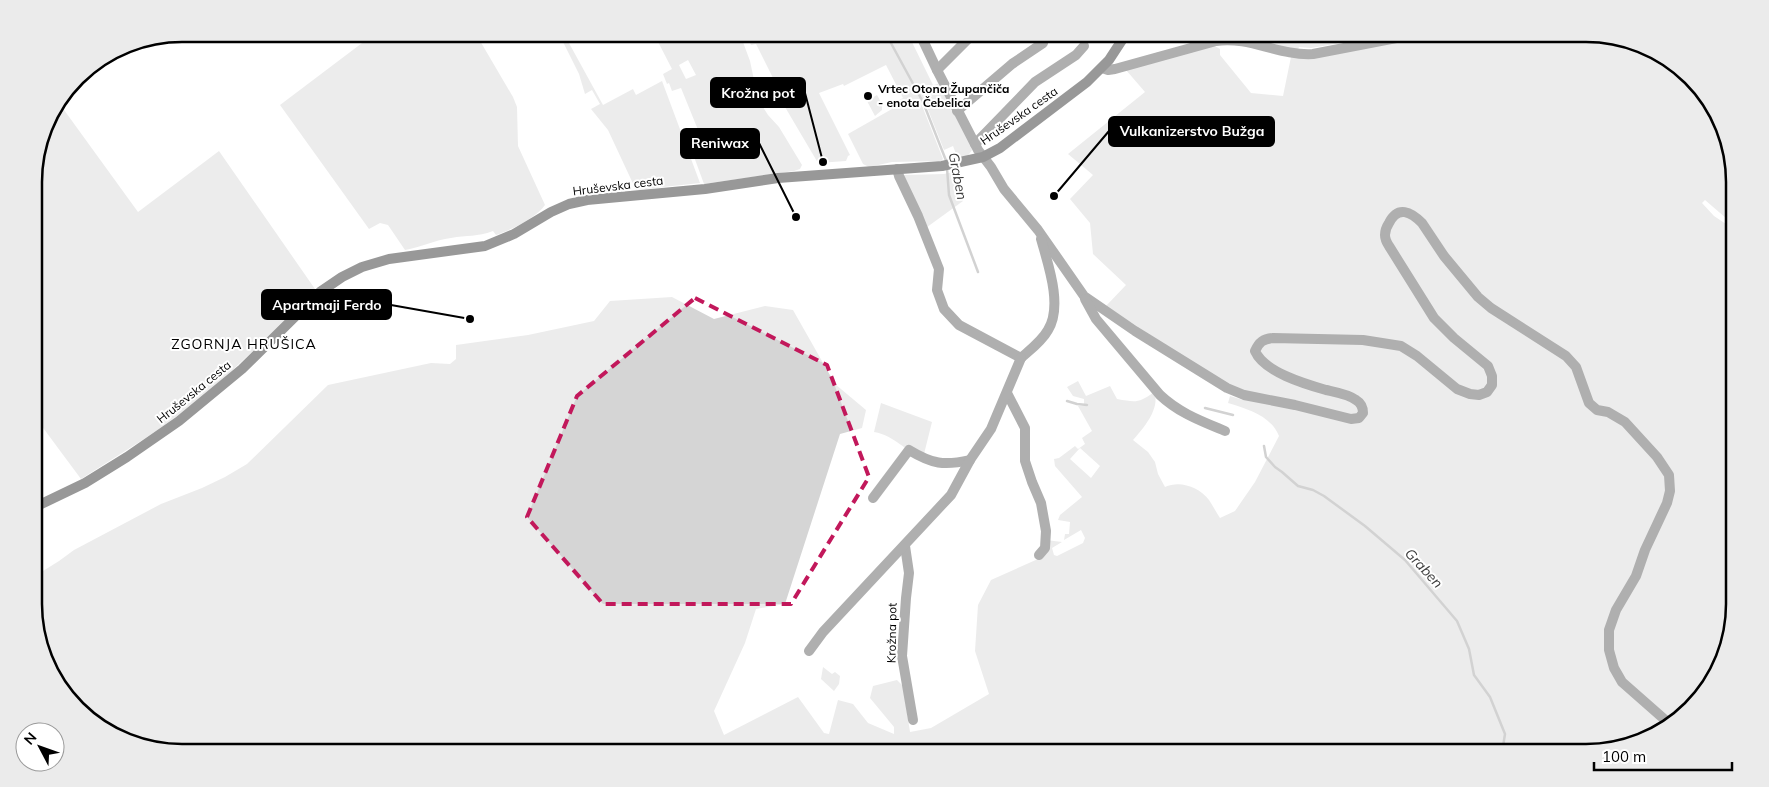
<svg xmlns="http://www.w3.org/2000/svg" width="1769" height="787" font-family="Mulish,sans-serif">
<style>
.green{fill:#d5d5d5;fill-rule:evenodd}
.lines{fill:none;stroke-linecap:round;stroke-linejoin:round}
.stream{stroke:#9c9c9c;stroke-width:2.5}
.street{stroke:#4e4e4e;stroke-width:10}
.secondary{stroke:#1b1b1b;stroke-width:10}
.marked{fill:none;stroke:#c2185b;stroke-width:4;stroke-dasharray:10 6;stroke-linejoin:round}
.poi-dot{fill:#000;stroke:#fff;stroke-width:2}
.labels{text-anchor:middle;stroke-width:4;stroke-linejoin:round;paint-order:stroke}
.poi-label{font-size:12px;font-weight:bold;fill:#000;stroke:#fff;text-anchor:start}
.street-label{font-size:12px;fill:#000;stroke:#fff}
.water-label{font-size:14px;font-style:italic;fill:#3d3d3d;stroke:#fff}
.neighbourhood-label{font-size:14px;letter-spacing:1px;fill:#000;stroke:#fff}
.rim{fill:none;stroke:#000;stroke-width:2.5}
.leader{fill:none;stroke:#000;stroke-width:2}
.callout-dot{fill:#000;stroke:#fff;stroke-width:2}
.callout{fill:#000;stroke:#000;stroke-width:2}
.callout-label{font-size:14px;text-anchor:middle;font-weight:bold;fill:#fff}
</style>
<rect width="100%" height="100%" fill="#fff"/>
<g class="green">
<path d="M 374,34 L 476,34 L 513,97 L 517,107 L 518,146 L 545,205 C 536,218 511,230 496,235 L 493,231 C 477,237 467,235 451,238 C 435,240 421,247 405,250 L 388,225 L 380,223 L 369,229 L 280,105 Z"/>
<path d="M 559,34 L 564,34 L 603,105 L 633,89 L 636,95 L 662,81 L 700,183 L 636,190 L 608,130 L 591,109 L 600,104 L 592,90 L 585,94 L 579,74 Z"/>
<path d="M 654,34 L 740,34 L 750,61 L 758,99 L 768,115 L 779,127 L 802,165 L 800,169 L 794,171 L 704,184 L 686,135 L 690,134 L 696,151 L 705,147 L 681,88 L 672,91 L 669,83 L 667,84 L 663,74 L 672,69 ZM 688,60 L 696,75 L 686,79 L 679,65 Z"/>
<path d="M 746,34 L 908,34 L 933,85 L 938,84 L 970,141 L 972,150 L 967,157 L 958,159 L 953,146 L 944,150 L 925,102 L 921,103 L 943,159 L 941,161 L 892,162 L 869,167 L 863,164 L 848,134 L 892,109 L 890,105 L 903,98 L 886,65 L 844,86 L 843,84 L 819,93 L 850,155 L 848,156 L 846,161 L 818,163 L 785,107 L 786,104 L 756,44 L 751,45 Z"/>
<path d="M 1251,34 L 1395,34 L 1311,48 L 1299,47 L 1297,52 L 1250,39 Z"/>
<path d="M 1438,34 L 1586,34 L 1643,45 L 1704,92 L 1734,163 L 1734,225 L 1705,200 L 1702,203 L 1714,216 L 1732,228 L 1734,226 L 1735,604 L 1724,661 L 1704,695 L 1669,728 L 1596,753 L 183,753 L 126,742 L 65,695 L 35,624 L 35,576 L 59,561 L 74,550 L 161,504 L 202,488 L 225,477 L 247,464 L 328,385 L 431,363 L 450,364 L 456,359 L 456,345 L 528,335 L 594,321 L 610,301 L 672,297 L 714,319 L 765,306 L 793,310 L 835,384 L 866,410 L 862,428 L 840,434 L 785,604 L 756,609 L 745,643 L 714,711 L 724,735 L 798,697 L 824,733 L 829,734 L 838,700 L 853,704 L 868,723 L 894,734 L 894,727 L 870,698 L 873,686 L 897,680 L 903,686 L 910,732 L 931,728 L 989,694 L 975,651 L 978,605 L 991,580 L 1038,559 L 1046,540 L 1062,542 L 1052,548 L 1054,555 L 1057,556 L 1083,543 L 1085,538 L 1081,530 L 1064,540 L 1065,534 L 1069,534 L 1070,522 L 1058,520 L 1060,515 L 1082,497 L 1055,466 L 1054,459 L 1059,458 L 1075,446 L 1078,449 L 1085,444 L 1082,438 L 1092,431 L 1078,406 L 1084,406 L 1084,399 L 1073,396 L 1067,387 L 1078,381 L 1086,396 L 1110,386 L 1117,399 C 1135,402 1138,404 1154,392 C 1161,408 1143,429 1133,440 L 1148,452 L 1155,462 L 1158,474 L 1165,487 C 1180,480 1199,487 1209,500 C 1213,506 1216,512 1220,518 L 1235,511 L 1255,482 L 1279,436 C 1271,416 1248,409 1228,403 L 1230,396 L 1243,400 L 1236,391 L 1106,306 L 1126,285 L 1093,254 L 1090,223 L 1070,199 L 1093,175 L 1068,154 L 1145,92 L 1126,70 L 1213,45 L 1220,49 L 1220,55 L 1251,93 L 1283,96 L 1291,57 ZM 1080,448 L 1100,466 L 1091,478 L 1070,459 Z"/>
<path d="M 877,95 L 882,104 L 882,110 L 875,116 L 867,101 Z"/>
<path d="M 59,103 L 138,212 L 219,151 L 315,289 C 279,326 243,362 204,395 C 166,427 123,452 81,479 L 35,417 L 34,173 L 49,117 Z"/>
<path d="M 953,172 L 963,201 L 923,230 L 904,175 L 944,174 Z"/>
<path d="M 881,403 L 932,422 L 923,458 C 904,451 896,436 874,432 Z"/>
<path d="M 823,667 L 832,674 L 835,672 L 840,676 L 839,684 L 834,691 L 821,679 Z"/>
</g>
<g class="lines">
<g class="stream">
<path d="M 886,34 L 923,102 L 947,163"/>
<path d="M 947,168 L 949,195 L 978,272"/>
<path d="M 1067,401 L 1077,404 L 1087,405"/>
<path d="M 1205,408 L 1233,415"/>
<path d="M 1264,446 L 1266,457 L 1275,467 L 1282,472 L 1298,486 L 1313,490 L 1324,496 L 1365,526 L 1405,560 L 1457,621 L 1469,649 L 1474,675 L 1490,697 L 1505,734 L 1502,753"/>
</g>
<g class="street">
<path d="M 920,34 L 937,70 L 978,150 L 991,167 L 1004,189 L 1038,230 L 1084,296 L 1135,331 L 1227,388 L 1244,395 L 1295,405 L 1351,419 L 1359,418 L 1363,413 C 1363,407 1361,403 1356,400 C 1348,394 1335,392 1326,390 C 1305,384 1264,372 1255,351 C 1259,342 1263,339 1273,338 L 1363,340 L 1401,346 L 1417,356 L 1457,389 L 1470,394 L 1479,395 L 1487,392 L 1492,385 L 1492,376 L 1488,366 L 1454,338 L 1434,318 L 1389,246 C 1387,243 1385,238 1385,235 C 1385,231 1387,226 1389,223 C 1398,205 1411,212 1422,223 L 1444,256 L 1478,297 L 1491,308 L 1566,356 L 1576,367 L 1589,403 L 1597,410 L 1608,412 L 1625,422 L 1657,457 L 1669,475 L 1670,491 L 1667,503 L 1645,550 L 1636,576 L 1616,610 L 1609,630 L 1609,650 L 1614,668 L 1622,682 L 1672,726"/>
<path d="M 1102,68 L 1108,70 L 1115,69 L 1216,41 C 1250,36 1279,56 1313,54 L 1417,34"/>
<path d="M 937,70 L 973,34"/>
<path d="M 957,111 L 1012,64 L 1043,43"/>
<path d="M 975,144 L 1035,82 L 1076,55 L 1084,46"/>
<path d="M 897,169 L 899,176 L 918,216 L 939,269 L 937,290 L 944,309 L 959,325 L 1021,358 C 1030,350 1042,341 1048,330 C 1063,306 1048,264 1041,239"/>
<path d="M 1085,299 L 1096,319 L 1160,395 C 1179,413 1201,421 1225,431"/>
<path d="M 1007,393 L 1025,428 L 1025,461 L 1032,482 L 1041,503 L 1046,531 L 1045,548 L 1039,555"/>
<path d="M 873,498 L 909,450 C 932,464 944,466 970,460"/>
<path d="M 905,546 L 909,573 L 906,598 L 902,656 L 913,720"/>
<path d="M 809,651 L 823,632 L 951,495 L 970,460 L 991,429 L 1021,358"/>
</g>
<path class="secondary" d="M 35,507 L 85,483 L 127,457 L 179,421 L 242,369 L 320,292 L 342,277 L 362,267 L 389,259 L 485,246 L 514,234 L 551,212 L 569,204 L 587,200 L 705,189 L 778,178 L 942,166 L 983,157 L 1000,148 L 1087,82 L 1109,60 L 1126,34"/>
</g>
<path d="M0 0H1769V787H0ZM 695,298 L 827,365 L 869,477 L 791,604 L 603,604 L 527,517 L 577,396 Z" fill="#fff" fill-opacity=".55" fill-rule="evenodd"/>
<path class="marked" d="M 695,298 L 827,365 L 869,477 L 791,604 L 603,604 L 527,517 L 577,396 Z"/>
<circle class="poi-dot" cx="868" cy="96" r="5"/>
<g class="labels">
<g class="poi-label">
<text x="878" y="93">Vrtec Otona Župančiča<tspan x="878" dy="14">- enota Čebelica</tspan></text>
</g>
<g class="street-label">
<text transform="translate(1019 116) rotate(-35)" y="4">Hruševska cesta</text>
<text transform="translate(618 186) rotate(-7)" y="4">Hruševska cesta</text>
<text transform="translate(194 392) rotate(-39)" y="4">Hruševska cesta</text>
<text transform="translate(892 633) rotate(-89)" y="4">Krožna pot</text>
</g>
<g class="water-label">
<text transform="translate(958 176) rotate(79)" y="5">Graben</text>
<text transform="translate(1424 568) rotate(47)" y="5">Graben</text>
</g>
<g class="neighbourhood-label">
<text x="244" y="349">ZGORNJA HRUŠICA</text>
</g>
</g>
<path d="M0 0H1769V787H0ZM182 42H1586A140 140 0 0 1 1726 182V604A140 140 0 0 1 1586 744H182A140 140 0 0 1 42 604V182A140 140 0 0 1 182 42Z" fill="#ebebeb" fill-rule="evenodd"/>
<path class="rim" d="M182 42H1586A140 140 0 0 1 1726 182V604A140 140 0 0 1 1586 744H182A140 140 0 0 1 42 604V182A140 140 0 0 1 182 42Z"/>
<path class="leader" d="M823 162L805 93M1054 196L1109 131M796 217L759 143M470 319L391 305"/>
<g class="callout-dot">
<circle cx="823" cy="162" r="5"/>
<circle cx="1054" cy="196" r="5"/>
<circle cx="796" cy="217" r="5"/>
<circle cx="470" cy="319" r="5"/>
</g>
<g class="callout">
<rect x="711" y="78" width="94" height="29" rx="5"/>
<rect x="1109" y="117" width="165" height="29" rx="5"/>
<rect x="681" y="129" width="78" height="29" rx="5"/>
<rect x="262" y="290" width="129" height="29" rx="5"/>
</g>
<g class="callout-label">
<text x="758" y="98">Krožna pot</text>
<text x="1192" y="136">Vulkanizerstvo Bužga</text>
<text x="720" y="148">Reniwax</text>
<text x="327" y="310">Apartmaji Ferdo</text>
</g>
<g transform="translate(40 747) rotate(311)"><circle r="24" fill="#ffffff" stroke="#999999"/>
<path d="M0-4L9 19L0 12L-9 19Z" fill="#000000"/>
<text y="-8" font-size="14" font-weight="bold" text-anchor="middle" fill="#000000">N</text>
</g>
<path d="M1594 762v8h138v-8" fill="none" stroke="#000000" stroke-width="2.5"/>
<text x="1602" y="762" font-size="15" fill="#000000" stroke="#ffffff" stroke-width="4" paint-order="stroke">100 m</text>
</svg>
